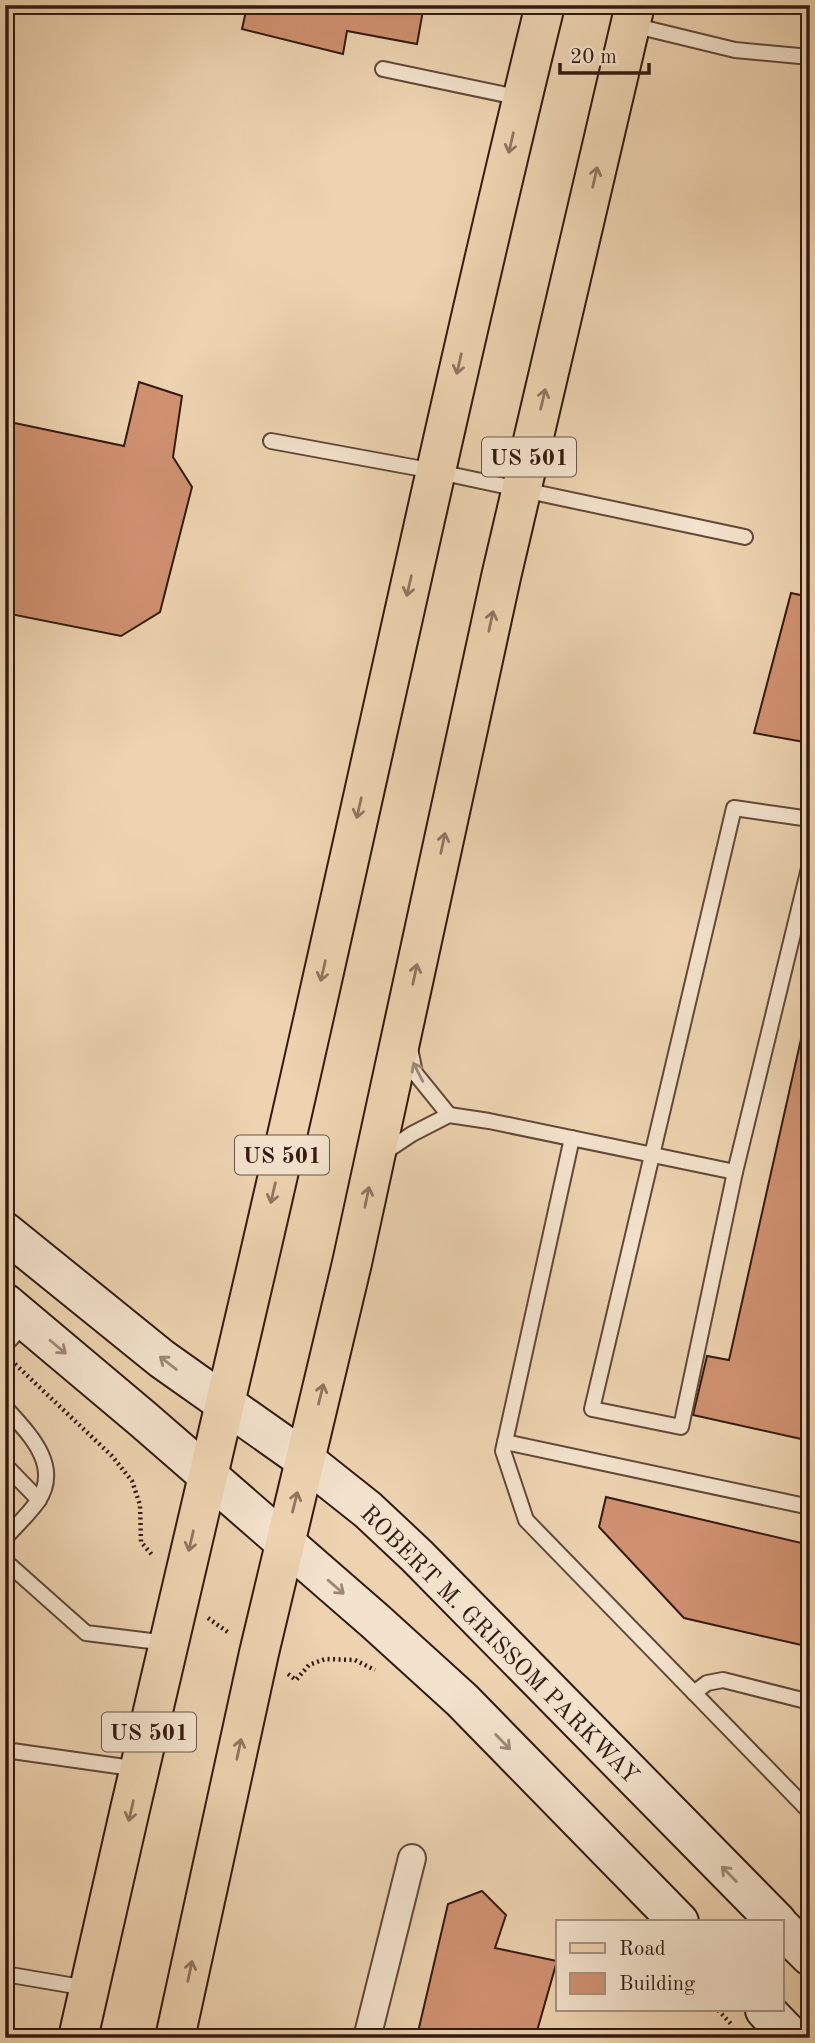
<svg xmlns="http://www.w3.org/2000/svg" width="815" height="2043" font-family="'Old Standard TT',serif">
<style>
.building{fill:#d09171;stroke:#331a10;stroke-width:2}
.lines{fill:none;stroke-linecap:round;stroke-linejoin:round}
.service-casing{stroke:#624838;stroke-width:18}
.minor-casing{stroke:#624838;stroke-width:30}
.secondary-casing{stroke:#331a10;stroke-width:42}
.primary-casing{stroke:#331a10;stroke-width:42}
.path{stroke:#331a10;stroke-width:4.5;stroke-dasharray:2 3.5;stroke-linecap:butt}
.service{stroke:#f3e2cc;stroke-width:14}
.minor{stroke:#f3e2cc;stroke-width:26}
.secondary{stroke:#f3e2cc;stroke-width:38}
.primary{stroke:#edd3b0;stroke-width:38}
.oneway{stroke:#907660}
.oneway2{stroke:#9d8877}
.labels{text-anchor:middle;stroke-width:6;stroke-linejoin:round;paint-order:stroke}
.shield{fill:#f3e2cc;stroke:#6d5648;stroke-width:2}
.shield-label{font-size:23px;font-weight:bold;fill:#331a10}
.street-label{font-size:24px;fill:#331a10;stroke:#f3e2cc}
</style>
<rect width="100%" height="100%" fill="#edd3b0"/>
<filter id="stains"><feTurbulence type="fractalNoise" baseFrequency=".00286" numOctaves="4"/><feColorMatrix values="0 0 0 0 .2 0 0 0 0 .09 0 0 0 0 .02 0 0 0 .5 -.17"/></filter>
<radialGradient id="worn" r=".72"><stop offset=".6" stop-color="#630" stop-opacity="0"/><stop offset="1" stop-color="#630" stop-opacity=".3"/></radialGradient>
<g class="building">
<path d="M 222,5 L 424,5 L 417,44 L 347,31 L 343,54 L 242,29 L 246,11 Z"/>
<path d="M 139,382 L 182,396 L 173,457 L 192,487 L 160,612 L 121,636 L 5,613 L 5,421 L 124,446 Z"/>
<path d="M 791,593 L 810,597 L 810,743 L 754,733 Z"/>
<path d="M 810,999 L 810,1441 L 693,1415 L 707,1356 L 729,1360 Z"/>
<path d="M 606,1497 L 810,1545 L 810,1647 L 684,1618 L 599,1527 Z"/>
<path d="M 482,1891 L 506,1915 L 495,1948 L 557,1961 L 535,2038 L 445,2038 L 418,2032 L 448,1904 Z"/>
</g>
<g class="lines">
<defs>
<g id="service">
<path d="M 632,25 L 735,50 L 810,57"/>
<path d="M 383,69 L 521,98"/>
<path d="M 271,441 L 434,471 L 745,537"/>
<path d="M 810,819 L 734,808 L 592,1409 L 681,1427 L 735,1172 L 810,864"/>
<path d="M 410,1048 L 415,1073 L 449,1115"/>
<path d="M 572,1138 L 503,1451 L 526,1520 L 810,1812"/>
<path d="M 382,1154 L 412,1134 L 449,1115 L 489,1121 L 735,1172"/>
<path d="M 5,1345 L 26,1323"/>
<path d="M 5,1407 C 28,1433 62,1465 38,1501 C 29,1514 16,1526 5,1538"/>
<path d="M 505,1442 L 810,1507"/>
<path d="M 5,1465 L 39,1500"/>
<path d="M 5,1561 L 86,1633 L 167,1643"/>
<path d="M 694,1693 L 707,1683 L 723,1680 L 810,1702"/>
<path d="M 5,1750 L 139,1769"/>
<path d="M 5,1974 L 87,1988"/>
</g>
<path id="minor" d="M 367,2038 L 412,1858"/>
<g id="secondary">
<path d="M 5,1232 L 162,1359 L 305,1460 L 368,1510 L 417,1556 L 777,1922"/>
<path d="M 5,1303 L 144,1420 L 375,1621 L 462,1700 L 679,1922"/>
<path d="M 782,1928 L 810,1956"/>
<path d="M 765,2010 L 792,2038"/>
</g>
<g id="primary">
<path d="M 78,2038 C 134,1789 192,1541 251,1292 C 351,864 440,433 545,5"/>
<path d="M 175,2038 L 259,1653 L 352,1263 L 501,577 L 635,5"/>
</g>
</defs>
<use href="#service" class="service-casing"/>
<use href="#minor" class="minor-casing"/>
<use href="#secondary" class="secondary-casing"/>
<use href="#primary" class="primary-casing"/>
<g class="path">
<path d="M 15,1364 L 112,1456 L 132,1481 L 140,1505 L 141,1542 L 153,1556"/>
<path d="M 208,1618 L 229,1633"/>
<path d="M 288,1674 L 296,1680 L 309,1665 L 325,1659 L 355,1660 L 375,1670"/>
<path d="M 718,2010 L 732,2025"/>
</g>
<use href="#service" class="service"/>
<use href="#minor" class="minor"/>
<use href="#secondary" class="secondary"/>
<use href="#primary" class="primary"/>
</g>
<defs><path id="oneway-shaft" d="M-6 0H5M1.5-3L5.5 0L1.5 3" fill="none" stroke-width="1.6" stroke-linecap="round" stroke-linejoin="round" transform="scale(1.75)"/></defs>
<g class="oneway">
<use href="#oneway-shaft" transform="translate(511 143) rotate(103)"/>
<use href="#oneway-shaft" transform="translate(595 177) rotate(-77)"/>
<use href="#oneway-shaft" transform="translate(459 364) rotate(103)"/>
<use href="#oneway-shaft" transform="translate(543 399) rotate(-77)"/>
<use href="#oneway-shaft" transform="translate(409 586) rotate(103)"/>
<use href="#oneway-shaft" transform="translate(491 621) rotate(-78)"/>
<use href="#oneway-shaft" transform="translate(359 808) rotate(103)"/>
<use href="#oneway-shaft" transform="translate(443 843) rotate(-78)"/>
<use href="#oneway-shaft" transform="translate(323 971) rotate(103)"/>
<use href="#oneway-shaft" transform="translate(415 974) rotate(-78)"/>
<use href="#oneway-shaft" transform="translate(273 1193) rotate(103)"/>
<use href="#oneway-shaft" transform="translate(367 1197) rotate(-78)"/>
<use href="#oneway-shaft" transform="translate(321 1394) rotate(-76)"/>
<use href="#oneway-shaft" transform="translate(295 1502) rotate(-76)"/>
<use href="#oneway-shaft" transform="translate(191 1541) rotate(103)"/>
<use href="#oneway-shaft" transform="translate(239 1749) rotate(-78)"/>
<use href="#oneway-shaft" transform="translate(131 1811) rotate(103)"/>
<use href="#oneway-shaft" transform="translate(190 1971) rotate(-78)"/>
</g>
<g class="oneway2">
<use href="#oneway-shaft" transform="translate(418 1072) rotate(-117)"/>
<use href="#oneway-shaft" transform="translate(58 1347) rotate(40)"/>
<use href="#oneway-shaft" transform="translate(168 1363) rotate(-143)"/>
<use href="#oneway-shaft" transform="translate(336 1587) rotate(41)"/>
<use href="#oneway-shaft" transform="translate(503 1742) rotate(46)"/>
<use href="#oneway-shaft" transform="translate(729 1874) rotate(-134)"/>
</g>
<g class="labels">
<g class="shield">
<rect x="482" y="437.5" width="94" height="39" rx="5"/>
<rect x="235" y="1135.5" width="94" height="39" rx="5"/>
<rect x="102" y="1712.5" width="94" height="39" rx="5"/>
</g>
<g class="shield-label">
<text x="529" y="465">US 501</text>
<text x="282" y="1163">US 501</text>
<text x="149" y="1740">US 501</text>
</g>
<g class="street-label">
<text transform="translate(500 1644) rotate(45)" y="8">ROBERT M. GRISSOM PARKWAY</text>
</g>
</g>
<rect width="815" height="2043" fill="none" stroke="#edd3b0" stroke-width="28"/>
<rect x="7" y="7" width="801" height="2029" fill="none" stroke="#331a10" stroke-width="3.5"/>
<rect x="14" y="14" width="787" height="2015" fill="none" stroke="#331a10" stroke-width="2"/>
<rect x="556" y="1920" width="228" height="91" fill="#f3e2cc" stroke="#a69281" stroke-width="2"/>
<rect x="570" y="1943" width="35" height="10" fill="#edd3b0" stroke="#a69281" stroke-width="2"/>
<text x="619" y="1955" font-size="21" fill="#331a10">Road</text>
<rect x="570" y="1973" width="35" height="21" fill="#d09171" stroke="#a69281" stroke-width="2"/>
<text x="619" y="1990" font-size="21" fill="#331a10">Building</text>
<path d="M560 63v10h89v-10" fill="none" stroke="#331a10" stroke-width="3.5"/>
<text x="570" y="63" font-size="21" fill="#331a10" stroke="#f3e2cc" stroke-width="5" paint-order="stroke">20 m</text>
<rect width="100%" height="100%" filter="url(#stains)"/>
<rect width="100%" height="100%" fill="url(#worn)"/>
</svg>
